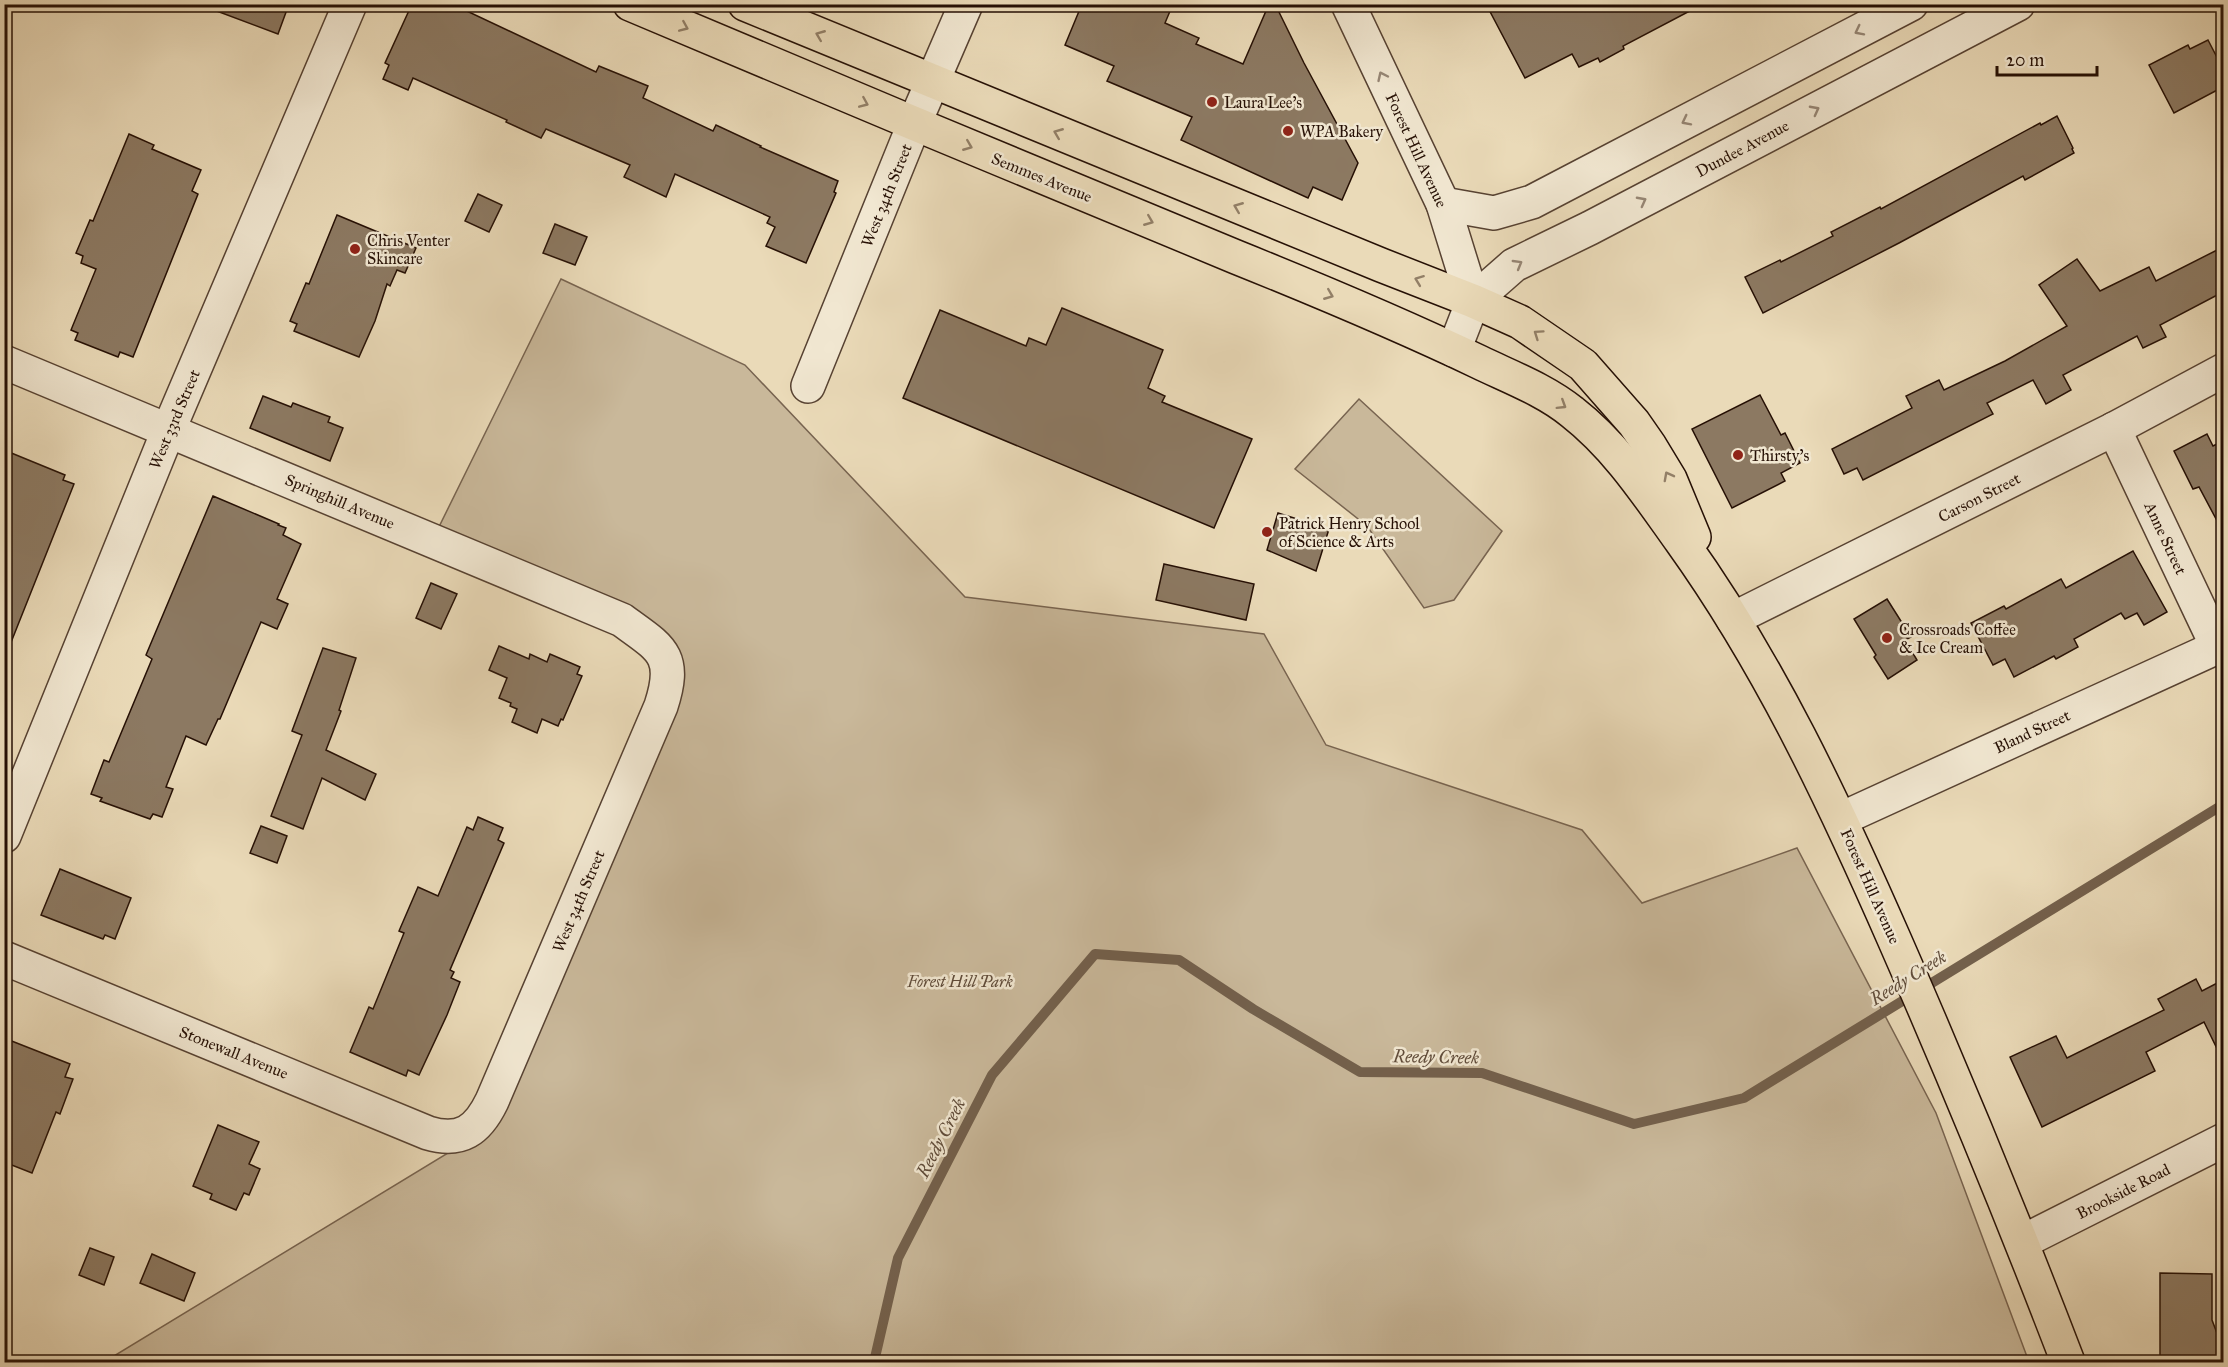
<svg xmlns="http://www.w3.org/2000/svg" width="2228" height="1367" font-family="'IM FELL Great Primer',serif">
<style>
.green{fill:#c9b89a;stroke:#786450;stroke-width:1.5}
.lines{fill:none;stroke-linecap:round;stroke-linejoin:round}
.stream{stroke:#73604c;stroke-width:10}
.building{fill:#8c7962;stroke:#261005;stroke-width:1.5}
.minor-casing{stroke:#574232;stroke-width:36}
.major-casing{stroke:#261005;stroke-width:36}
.minor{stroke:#f1e7d1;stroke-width:33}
.major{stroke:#eadab8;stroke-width:33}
.oneway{stroke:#927f67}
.oneway2{stroke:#968675}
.poi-dot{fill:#8f2418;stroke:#f1e7d1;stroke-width:2}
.labels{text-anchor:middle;stroke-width:5;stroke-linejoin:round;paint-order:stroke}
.poi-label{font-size:16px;fill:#261005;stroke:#f1e7d1;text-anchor:start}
.street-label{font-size:16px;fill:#261005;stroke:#f1e7d1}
.park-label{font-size:16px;font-style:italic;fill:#5f4b39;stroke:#f1e7d1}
.water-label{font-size:18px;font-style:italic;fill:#604c3a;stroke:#f1e7d1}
</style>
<rect width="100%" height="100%" fill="#eadab8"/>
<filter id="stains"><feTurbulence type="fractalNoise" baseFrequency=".00333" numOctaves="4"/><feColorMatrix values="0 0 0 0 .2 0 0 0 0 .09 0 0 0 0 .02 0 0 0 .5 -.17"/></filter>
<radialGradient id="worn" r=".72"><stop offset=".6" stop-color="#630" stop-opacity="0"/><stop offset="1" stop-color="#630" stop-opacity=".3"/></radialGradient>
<g class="green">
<path d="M 561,279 L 745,365 L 965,597 L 1264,634 L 1326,745 L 1582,830 L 1642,903 L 1797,848 L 1936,1113 L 2029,1362 L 104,1362 L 476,1136 L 662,660 L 433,539 Z"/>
<path d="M 1359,399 L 1502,531 L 1454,600 L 1424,608 L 1367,526 L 1295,469 Z"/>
</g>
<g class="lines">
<path class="stream" d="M 874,1362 L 898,1258 L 992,1075 L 1095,954 L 1179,960 L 1253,1009 L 1360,1072 L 1482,1073 L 1634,1124 L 1744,1098 L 2224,804"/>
</g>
<g class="building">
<path d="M 207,4 L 289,4 L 278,34 L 206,7 Z"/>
<path d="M 412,4 L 452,4 L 596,72 L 599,66 L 648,86 L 643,98 L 713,131 L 716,125 L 761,146 L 760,147 L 838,181 L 834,192 L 836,193 L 806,263 L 766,246 L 775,227 L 767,223 L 770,217 L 675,174 L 666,197 L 624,177 L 630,165 L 546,129 L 541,138 L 506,122 L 507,120 L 413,78 L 408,90 L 383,79 L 389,65 L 385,63 Z"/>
<path d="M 1082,4 L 1173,4 L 1165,23 L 1199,38 L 1196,44 L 1243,64 L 1269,4 L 1275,4 L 1304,63 L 1358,163 L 1342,200 L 1313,187 L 1308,198 L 1181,140 L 1192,117 L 1107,81 L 1114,66 L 1065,45 Z"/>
<path d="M 1486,4 L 1703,4 L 1623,46 L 1624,49 L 1600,62 L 1598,58 L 1579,67 L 1572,54 L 1525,78 Z"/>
<path d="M 2208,40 L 2223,69 L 2223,87 L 2174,113 L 2149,65 L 2188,45 L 2190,49 Z"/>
<path d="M 2057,116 L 2073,148 L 2072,149 L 2074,153 L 2025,180 L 2023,176 L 1899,243 L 1763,313 L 1745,277 L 1780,260 L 1781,262 L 1833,236 L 1831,232 L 1880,207 L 1881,209 L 2040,123 L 2041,125 Z"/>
<path d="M 129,134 L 154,145 L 152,149 L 201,170 L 192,191 L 198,194 L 133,357 L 120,352 L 118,357 L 75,340 L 78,333 L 71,330 L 96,269 L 81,263 L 83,256 L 76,253 L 90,220 L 93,221 Z"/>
<path d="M 478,194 L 502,205 L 489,232 L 465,221 Z"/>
<path d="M 337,215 L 416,248 L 405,273 L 397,270 L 390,286 L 387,284 L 375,321 L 359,357 L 294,331 L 297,324 L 290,321 L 306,283 L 309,284 Z"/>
<path d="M 555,224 L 587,237 L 575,265 L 543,253 Z"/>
<path d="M 2223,247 L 2223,292 L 2160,325 L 2166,337 L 2143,348 L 2137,336 L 2063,375 L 2071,390 L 2046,404 L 2033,380 L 1987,403 L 1993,414 L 1863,480 L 1857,468 L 1844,474 L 1832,449 L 1912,408 L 1906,396 L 1939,380 L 1944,390 L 2005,361 L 2067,326 L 2039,285 L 2077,259 L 2100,291 L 2149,267 L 2156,281 Z"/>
<path d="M 1062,308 L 1163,350 L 1148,388 L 1165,396 L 1162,402 L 1252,439 L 1214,528 L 903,398 L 940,310 L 1026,346 L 1029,338 L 1046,345 Z"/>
<path d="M 1760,395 L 1781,435 L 1785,433 L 1800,463 L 1781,473 L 1785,481 L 1732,508 L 1692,429 Z"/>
<path d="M 263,396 L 291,407 L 293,403 L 330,417 L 328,422 L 343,428 L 330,461 L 250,428 Z"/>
<path d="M 2207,434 L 2213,446 L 2223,441 L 2223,532 L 2199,487 L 2193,489 L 2174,451 Z"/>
<path d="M 4,450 L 65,475 L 63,480 L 74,484 L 6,655 Z"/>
<path d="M 213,496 L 279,524 L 278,525 L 286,528 L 283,535 L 301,544 L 277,599 L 288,604 L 277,629 L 261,622 L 220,719 L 218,719 L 206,745 L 186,736 L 166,787 L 173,789 L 162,817 L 153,814 L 150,819 L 100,801 L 102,798 L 91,794 L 104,760 L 109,762 L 152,659 L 146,655 Z"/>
<path d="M 1278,513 L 1329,529 L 1316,571 L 1267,550 Z"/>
<path d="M 2133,551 L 2167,612 L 2144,625 L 2137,613 L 2125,619 L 2121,613 L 2074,639 L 2078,647 L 2056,659 L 2054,656 L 2014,677 L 2005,659 L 1993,665 L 1971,623 L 2004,606 L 2006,609 L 2061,579 L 2066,588 Z"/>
<path d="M 1164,564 L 1254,584 L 1246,620 L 1156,600 Z"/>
<path d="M 431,583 L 457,594 L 441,629 L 416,618 Z"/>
<path d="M 1887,599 L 1911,637 L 1905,640 L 1917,660 L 1888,679 L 1874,657 L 1876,655 L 1854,619 Z"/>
<path d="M 499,646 L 529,659 L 530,654 L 547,662 L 550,654 L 580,667 L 577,674 L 582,676 L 563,720 L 561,719 L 558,726 L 542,719 L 537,733 L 512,722 L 517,709 L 510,706 L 511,703 L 499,698 L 507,678 L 489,670 Z"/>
<path d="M 323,648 L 356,658 L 339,710 L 341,711 L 326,750 L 376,774 L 365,800 L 322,778 L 303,829 L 271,816 L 302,735 L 292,731 Z"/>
<path d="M 478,817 L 503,828 L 498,840 L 504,843 L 450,970 L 454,972 L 451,978 L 460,982 L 447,1015 L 419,1075 L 408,1070 L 406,1076 L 350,1052 L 369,1007 L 373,1009 L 404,933 L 399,931 L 418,887 L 438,896 L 467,827 L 473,830 Z"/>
<path d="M 261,826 L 287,836 L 277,863 L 250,853 Z"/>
<path d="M 60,869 L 131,898 L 115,939 L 105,935 L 103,939 L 41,915 Z"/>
<path d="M 2196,979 L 2202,991 L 2223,980 L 2223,1061 L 2204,1022 L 2146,1052 L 2155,1071 L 2042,1127 L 2010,1057 L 2056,1036 L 2067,1058 L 2164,1010 L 2158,999 Z"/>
<path d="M 4,1038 L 70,1064 L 65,1077 L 73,1079 L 60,1114 L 56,1112 L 32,1173 L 4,1162 Z"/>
<path d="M 218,1125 L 259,1142 L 249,1164 L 260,1169 L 249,1195 L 244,1193 L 236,1210 L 210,1199 L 212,1194 L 193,1186 Z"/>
<path d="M 90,1248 L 114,1257 L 104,1285 L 79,1275 Z"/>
<path d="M 152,1254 L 195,1273 L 184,1301 L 140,1283 Z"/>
<path d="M 2160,1273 L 2212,1274 L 2212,1320 L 2223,1349 L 2223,1362 L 2160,1362 Z"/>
</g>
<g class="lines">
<defs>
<g id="minor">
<path d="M 1348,4 L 1443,204 L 1473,301 L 1454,350"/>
<path d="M 1443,204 L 1494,213 L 1532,202 L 1911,4"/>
<path d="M 1473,301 L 1514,265 L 1590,228 L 2018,4"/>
<path d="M 4,362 L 622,620 C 660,648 678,654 661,706 L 492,1101 C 478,1130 461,1143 428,1133 L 4,958"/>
<path d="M 808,386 L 915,122 L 966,4"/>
<path d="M 2114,429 L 2217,646"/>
<path d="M 1733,619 L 2114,429 L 2224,370"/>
<path d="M 1841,819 L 2224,644"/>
<path d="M 4,836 L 169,429 L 350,4"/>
<path d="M 2022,1242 L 2224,1140"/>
</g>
<g id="major">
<path d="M 630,4 C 832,89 1033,174 1236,257 C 1318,290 1399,324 1479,362 C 1510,377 1545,390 1572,412 C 1617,447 1648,495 1681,541 C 1770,665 1834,802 1895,941 C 1956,1080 2014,1221 2068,1362"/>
<path d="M 745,4 L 1381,265 L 1473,301 L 1520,322 L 1583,365 L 1634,423 L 1650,446 L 1670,479 L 1694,537"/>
</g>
</defs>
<use href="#minor" class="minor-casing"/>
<use href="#major" class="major-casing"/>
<use href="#minor" class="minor"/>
<use href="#major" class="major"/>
</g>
<defs><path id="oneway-chevron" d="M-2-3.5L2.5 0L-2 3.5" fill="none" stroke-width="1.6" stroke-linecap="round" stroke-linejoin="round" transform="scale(1.5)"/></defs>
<g class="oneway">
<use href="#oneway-chevron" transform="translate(684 27) rotate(23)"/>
<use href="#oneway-chevron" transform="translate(820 35) rotate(-158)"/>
<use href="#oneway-chevron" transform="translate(864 103) rotate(23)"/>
<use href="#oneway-chevron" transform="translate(1058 133) rotate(-158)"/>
<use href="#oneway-chevron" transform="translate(968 146) rotate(22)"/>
<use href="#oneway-chevron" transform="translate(1238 207) rotate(-158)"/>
<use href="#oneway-chevron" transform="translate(1149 221) rotate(22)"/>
<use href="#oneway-chevron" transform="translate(1419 280) rotate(-159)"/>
<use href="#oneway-chevron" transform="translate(1329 295) rotate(22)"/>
<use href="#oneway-chevron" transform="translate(1538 334) rotate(-145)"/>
<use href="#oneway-chevron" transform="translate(1562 405) rotate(32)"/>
<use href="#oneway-chevron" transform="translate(1668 476) rotate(-118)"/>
</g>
<g class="oneway2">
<use href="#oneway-chevron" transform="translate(1859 31) rotate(153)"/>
<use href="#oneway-chevron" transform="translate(1382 76) rotate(-115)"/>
<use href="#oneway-chevron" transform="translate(1815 110) rotate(-28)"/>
<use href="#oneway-chevron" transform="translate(1686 121) rotate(153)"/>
<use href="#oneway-chevron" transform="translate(1642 201) rotate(-28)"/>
<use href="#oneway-chevron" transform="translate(1518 264) rotate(-30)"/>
</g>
<g class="poi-dot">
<circle cx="1212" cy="102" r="6"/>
<circle cx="1288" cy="131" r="6"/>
<circle cx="355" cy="249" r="6"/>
<circle cx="1738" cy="455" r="6"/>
<circle cx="1267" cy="532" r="6"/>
<circle cx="1887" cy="638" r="6"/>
</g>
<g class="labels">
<g class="poi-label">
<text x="1224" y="108">Laura Lee's</text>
<text x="1300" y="137">WPA Bakery</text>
<text x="367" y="246">Chris Venter<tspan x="367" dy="18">Skincare</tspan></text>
<text x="1750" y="461">Thirsty's</text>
<text x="1279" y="529">Patrick Henry School<tspan x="1279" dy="18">of Science &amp; Arts</tspan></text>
<text x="1899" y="635">Crossroads Coffee<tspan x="1899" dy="18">&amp; Ice Cream</tspan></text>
</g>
<g class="street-label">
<text transform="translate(1742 148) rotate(-28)" y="6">Dundee Avenue</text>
<text transform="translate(1417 150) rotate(65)" y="6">Forest Hill Avenue</text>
<text transform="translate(1042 177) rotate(22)" y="6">Semmes Avenue</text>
<text transform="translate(886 195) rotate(-68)" y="6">West 34th Street</text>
<text transform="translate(174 419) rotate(-67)" y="6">West 33rd Street</text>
<text transform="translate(1979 497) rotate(-27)" y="6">Carson Street</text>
<text transform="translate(340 501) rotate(23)" y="6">Springhill Avenue</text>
<text transform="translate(2166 538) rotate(65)" y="6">Anne Street</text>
<text transform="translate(2032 731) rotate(-25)" y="6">Bland Street</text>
<text transform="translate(1871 886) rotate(66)" y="6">Forest Hill Avenue</text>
<text transform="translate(578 901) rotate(-67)" y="6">West 34th Street</text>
<text transform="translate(234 1052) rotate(22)" y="6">Stonewall Avenue</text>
<text transform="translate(2123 1191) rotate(-27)" y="6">Brookside Road</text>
</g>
<g class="park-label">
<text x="960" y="987">Forest Hill Park</text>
</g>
<g class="water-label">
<text transform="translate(1908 978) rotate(-32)" y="6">Reedy Creek</text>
<text transform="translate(1436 1057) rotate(1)" y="6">Reedy Creek</text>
<text transform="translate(941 1138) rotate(-63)" y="6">Reedy Creek</text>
</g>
</g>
<rect width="2228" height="1367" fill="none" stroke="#eadab8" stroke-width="24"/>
<rect x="6" y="6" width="2216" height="1355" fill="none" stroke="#261005" stroke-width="3"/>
<rect x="12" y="12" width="2204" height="1343" fill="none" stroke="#261005" stroke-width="1.5"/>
<path d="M1997 66v9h100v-9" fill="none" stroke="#261005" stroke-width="3"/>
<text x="2006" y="66" font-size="18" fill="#261005" stroke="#f1e7d1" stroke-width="4.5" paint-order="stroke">20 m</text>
<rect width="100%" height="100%" filter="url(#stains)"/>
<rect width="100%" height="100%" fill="url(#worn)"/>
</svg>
